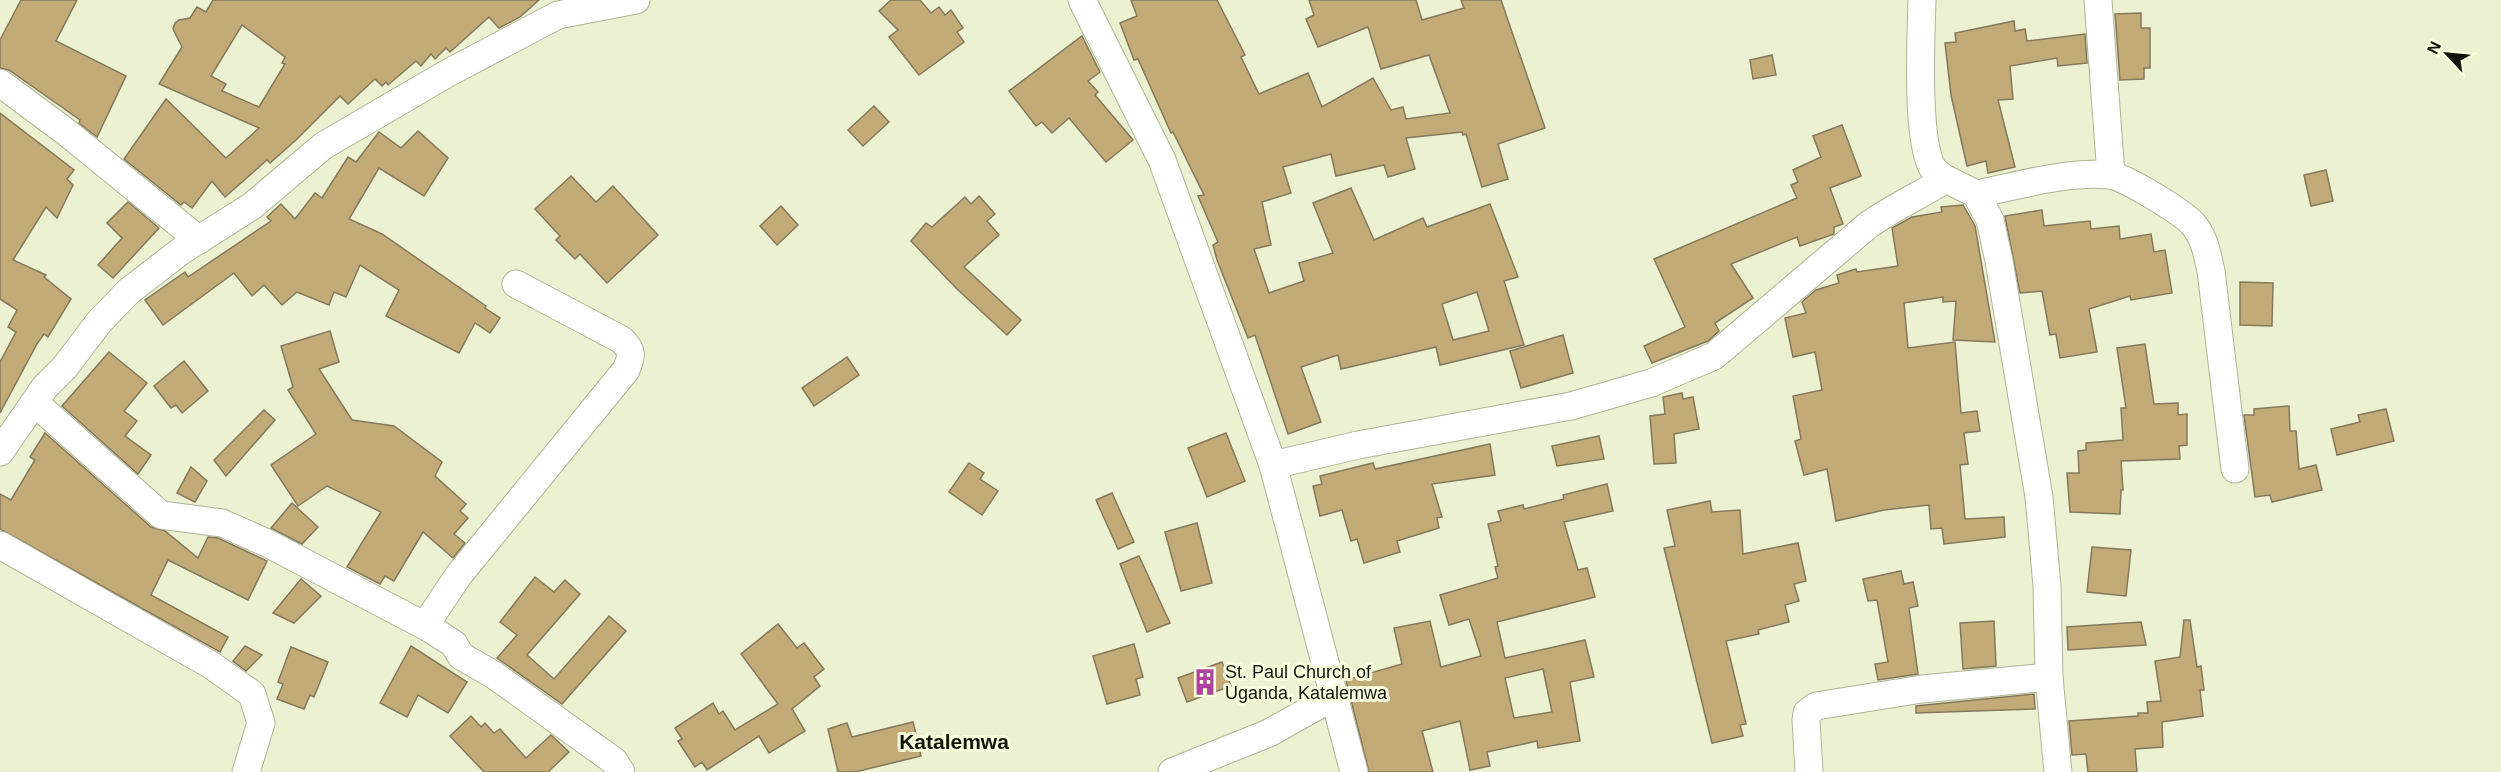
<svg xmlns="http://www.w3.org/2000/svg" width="2501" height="772" font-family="Arial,sans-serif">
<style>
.building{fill:#c2ab76;stroke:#85795d;stroke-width:1.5;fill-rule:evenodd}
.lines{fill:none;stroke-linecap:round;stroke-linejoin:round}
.minor-casing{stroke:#afb596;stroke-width:29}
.minor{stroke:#fff;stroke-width:27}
.labels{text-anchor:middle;stroke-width:6;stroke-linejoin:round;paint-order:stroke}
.poi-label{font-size:18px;fill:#131509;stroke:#f8ffde;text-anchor:start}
.quarter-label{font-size:21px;font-weight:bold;fill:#131509;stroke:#f8ffde}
</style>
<rect width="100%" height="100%" fill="#ebf1d1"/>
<g class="building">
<path d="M 21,0 L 77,0 L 56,41 L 126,76 L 97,137 L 79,123 L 80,120 L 9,70 L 0,68 L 0,40 Z"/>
<path d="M 213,0 L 539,0 L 520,17 L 499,28 L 489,17 L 450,52 L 446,48 L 435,59 L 431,54 L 421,66 L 416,61 L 388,85 L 386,82 L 382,86 L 375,79 L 348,104 L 340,96 L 296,140 L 270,163 L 267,160 L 225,197 L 212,181 L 192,208 L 184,202 L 181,205 L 124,159 L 166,99 L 226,158 L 259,128 L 159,84 L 182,47 L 173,29 L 175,23 L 179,20 L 190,18 L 197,7 L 206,12 ZM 242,25 L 285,57 L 282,63 L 285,64 L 259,107 L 222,91 L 226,84 L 211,76 Z"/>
<path d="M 891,0 L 920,0 L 931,13 L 939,7 L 945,15 L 951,10 L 963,28 L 957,32 L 964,42 L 919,75 L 889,37 L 898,30 L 879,11 Z"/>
<path d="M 1131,0 L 1217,0 L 1245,55 L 1241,57 L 1259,94 L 1308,73 L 1322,107 L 1373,78 L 1391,110 L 1403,107 L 1406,119 L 1450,113 L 1429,55 L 1381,69 L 1368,27 L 1318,47 L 1306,19 L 1314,15 L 1309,0 L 1416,0 L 1422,20 L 1464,8 L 1461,0 L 1501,0 L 1545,128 L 1498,144 L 1508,179 L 1482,187 L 1466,134 L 1463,135 L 1462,132 L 1406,138 L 1415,169 L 1388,177 L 1384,165 L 1336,176 L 1331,154 L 1283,167 L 1291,193 L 1262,202 L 1271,245 L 1254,249 L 1269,293 L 1304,281 L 1299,263 L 1333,253 L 1313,203 L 1351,188 L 1374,240 L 1423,218 L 1427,227 L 1490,204 L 1518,277 L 1504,281 L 1524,345 L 1440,365 L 1436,347 L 1341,369 L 1338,355 L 1301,367 L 1321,422 L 1288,434 L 1255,335 L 1248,338 L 1217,260 L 1213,245 L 1218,242 L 1198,196 L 1204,195 L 1173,132 L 1171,133 L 1138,59 L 1134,60 L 1120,23 L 1137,16 ZM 1477,292 L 1489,331 L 1453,340 L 1442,304 Z"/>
<path d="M 2141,13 L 2141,28 L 2150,28 L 2150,68 L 2144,68 L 2144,79 L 2120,80 L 2115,14 Z"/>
<path d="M 2014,21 L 2015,31 L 2025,29 L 2027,41 L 2085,34 L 2087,63 L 2058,66 L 2057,58 L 2010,66 L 2013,99 L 1998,100 L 2015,167 L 1988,173 L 1986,161 L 1967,166 L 1951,95 L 1945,43 L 1956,42 L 1955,33 Z"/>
<path d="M 1082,36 L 1100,72 L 1088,81 L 1098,92 L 1095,95 L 1133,140 L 1106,162 L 1069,118 L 1052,133 L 1042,122 L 1036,126 L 1009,91 Z"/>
<path d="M 1772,55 L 1776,75 L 1753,79 L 1750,60 Z"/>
<path d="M 874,106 L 889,122 L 863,146 L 848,130 Z"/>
<path d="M 0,113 L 74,170 L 67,179 L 73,185 L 57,218 L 46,207 L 13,260 L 46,275 L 44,277 L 71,299 L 48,337 L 44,334 L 37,344 L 0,413 L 0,362 L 16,332 L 8,327 L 17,310 L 0,299 Z"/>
<path d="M 1842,125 L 1861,176 L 1830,188 L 1843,224 L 1834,227 L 1834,234 L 1800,246 L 1797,237 L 1731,264 L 1753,298 L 1715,323 L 1719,331 L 1708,341 L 1652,363 L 1644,346 L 1685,327 L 1654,259 L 1797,198 L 1791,185 L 1798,182 L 1793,170 L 1821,157 L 1813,136 Z"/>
<path d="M 418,131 L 448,158 L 424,196 L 379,168 L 349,219 L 382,234 L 486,306 L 485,308 L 500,318 L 490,333 L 475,323 L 459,353 L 386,316 L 399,290 L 360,265 L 346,297 L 334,292 L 329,305 L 297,292 L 282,305 L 264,285 L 252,296 L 234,273 L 163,325 L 145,300 L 185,272 L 188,277 L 271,221 L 267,217 L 281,204 L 295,219 L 315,193 L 322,198 L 348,157 L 356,162 L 379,132 L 401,148 Z"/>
<path d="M 2326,170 L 2333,201 L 2311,206 L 2304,175 Z"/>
<path d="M 571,176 L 596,202 L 613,186 L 658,235 L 607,283 L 580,254 L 575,259 L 556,240 L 560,236 L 535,209 Z"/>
<path d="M 979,196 L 995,214 L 987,221 L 999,235 L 964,267 L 1021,320 L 1007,335 L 957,289 L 911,241 L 926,223 L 932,227 L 965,197 L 971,204 Z"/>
<path d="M 128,202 L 159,228 L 113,278 L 98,265 L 122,238 L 107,223 Z"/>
<path d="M 1963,205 L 1975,226 L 1995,342 L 1953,340 L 1956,301 L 1943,302 L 1943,297 L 1904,303 L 1908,348 L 1955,342 L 1961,413 L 1977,411 L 1980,431 L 1964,433 L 1968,464 L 1960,465 L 1965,519 L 2004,517 L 2005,537 L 1944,544 L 1942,528 L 1931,529 L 1929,505 L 1884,510 L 1836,521 L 1827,469 L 1804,475 L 1795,441 L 1801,439 L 1793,396 L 1822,390 L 1815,352 L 1793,357 L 1785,318 L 1806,313 L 1802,302 L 1816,290 L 1839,283 L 1837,275 L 1856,269 L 1857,272 L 1898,266 L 1892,228 L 1912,217 L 1942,212 L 1941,207 Z"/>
<path d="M 781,206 L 798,225 L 777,245 L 760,226 Z"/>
<path d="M 2042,210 L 2044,226 L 2090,221 L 2091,229 L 2119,226 L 2120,239 L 2151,234 L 2154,252 L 2165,250 L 2172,293 L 2131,300 L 2130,296 L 2089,309 L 2097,352 L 2060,358 L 2056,334 L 2050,335 L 2042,291 L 2020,293 L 2005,216 Z"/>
<path d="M 2240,282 L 2273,283 L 2272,326 L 2240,325 Z"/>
<path d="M 330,331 L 339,362 L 319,369 L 352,420 L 394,426 L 442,462 L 435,476 L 466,504 L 460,511 L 468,518 L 454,534 L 465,543 L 453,558 L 423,532 L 394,581 L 385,576 L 380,584 L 347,567 L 381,512 L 327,486 L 298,506 L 271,465 L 316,434 L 288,390 L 293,387 L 281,346 Z"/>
<path d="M 1563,335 L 1573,373 L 1521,388 L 1510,351 Z"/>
<path d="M 2145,344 L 2154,404 L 2178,403 L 2178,415 L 2187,414 L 2187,445 L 2179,446 L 2180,459 L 2121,461 L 2123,490 L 2121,490 L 2120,514 L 2070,512 L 2067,473 L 2079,473 L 2078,451 L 2086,450 L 2086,443 L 2123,440 L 2121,408 L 2126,408 L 2117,348 Z"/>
<path d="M 109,352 L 147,383 L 124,411 L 137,421 L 125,436 L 151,455 L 138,474 L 62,406 Z"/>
<path d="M 847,357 L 859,375 L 814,406 L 802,388 Z"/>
<path d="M 184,361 L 208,391 L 182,413 L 176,405 L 171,408 L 154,386 Z"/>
<path d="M 1682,393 L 1683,399 L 1693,397 L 1699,429 L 1674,434 L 1676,463 L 1654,464 L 1650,416 L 1665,414 L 1663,397 Z"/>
<path d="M 2289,406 L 2290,431 L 2296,431 L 2299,469 L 2316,465 L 2322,490 L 2272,502 L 2270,495 L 2255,497 L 2244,415 L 2254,415 L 2254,409 Z"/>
<path d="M 2386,409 L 2394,441 L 2337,455 L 2331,429 L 2360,422 L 2358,415 Z"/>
<path d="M 264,410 L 275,420 L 226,476 L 214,460 Z"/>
<path d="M 45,433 L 151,527 L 165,531 L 198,558 L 208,537 L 218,538 L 267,561 L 248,600 L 168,560 L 151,595 L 228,637 L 220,652 L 0,529 L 0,494 L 11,500 L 35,460 L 30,457 Z"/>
<path d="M 1226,433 L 1245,481 L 1207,497 L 1188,448 Z"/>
<path d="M 1599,436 L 1604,459 L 1557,466 L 1552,446 Z"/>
<path d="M 1490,444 L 1495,475 L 1432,484 L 1442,517 L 1437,518 L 1439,528 L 1397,541 L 1400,552 L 1364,563 L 1357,539 L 1351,541 L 1342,510 L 1320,516 L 1313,486 L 1322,484 L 1320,476 L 1373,463 L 1375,469 Z"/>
<path d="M 969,463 L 984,473 L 980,479 L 998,491 L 982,515 L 949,492 Z"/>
<path d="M 191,467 L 207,481 L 195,502 L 177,493 Z"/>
<path d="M 1607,484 L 1613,511 L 1564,522 L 1578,570 L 1587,568 L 1595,597 L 1497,622 L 1505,658 L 1585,640 L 1594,677 L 1570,682 L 1580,741 L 1538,748 L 1537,741 L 1487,752 L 1490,766 L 1470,770 L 1460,721 L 1422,731 L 1433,772 L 1369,772 L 1346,680 L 1402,664 L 1394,628 L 1430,621 L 1441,667 L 1481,656 L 1469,619 L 1449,625 L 1440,595 L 1498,578 L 1495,567 L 1498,566 L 1488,524 L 1501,521 L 1498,511 L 1523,505 L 1524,509 L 1564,499 L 1563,495 ZM 1543,669 L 1552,712 L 1514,718 L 1505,678 Z"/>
<path d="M 1112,493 L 1134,542 L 1118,549 L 1096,500 Z"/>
<path d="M 1710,501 L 1712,512 L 1740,510 L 1743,554 L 1798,543 L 1806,581 L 1794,584 L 1799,601 L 1785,605 L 1789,622 L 1758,630 L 1759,634 L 1726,641 L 1746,724 L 1740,725 L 1743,736 L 1712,743 L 1664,548 L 1675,546 L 1667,510 Z"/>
<path d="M 292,503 L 318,527 L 302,544 L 271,528 Z"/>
<path d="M 1197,523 L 1212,583 L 1181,591 L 1165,532 Z"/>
<path d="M 2092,547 L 2131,550 L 2126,596 L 2087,592 Z"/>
<path d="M 1139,556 L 1170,623 L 1147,632 L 1120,564 Z"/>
<path d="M 1901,571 L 1904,584 L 1913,582 L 1918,606 L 1909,608 L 1918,674 L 1878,680 L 1875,664 L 1888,662 L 1877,600 L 1868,601 L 1863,579 Z"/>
<path d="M 535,577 L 554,592 L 565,580 L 580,594 L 527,655 L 554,679 L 609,616 L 626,631 L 562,704 L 497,658 L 517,635 L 500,622 Z"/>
<path d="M 301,579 L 321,596 L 294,623 L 273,613 Z"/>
<path d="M 2184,620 L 2190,620 L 2197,667 L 2201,666 L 2204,690 L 2200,690 L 2203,716 L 2162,722 L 2163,747 L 2135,749 L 2137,772 L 2088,772 L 2086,754 L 2072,755 L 2069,721 L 2138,716 L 2138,713 L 2148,713 L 2147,702 L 2161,701 L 2155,661 L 2180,657 Z"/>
<path d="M 1994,621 L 1996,666 L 1963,669 L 1960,623 Z"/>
<path d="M 2141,622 L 2146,645 L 2068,650 L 2067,627 Z"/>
<path d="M 778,624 L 797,648 L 804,643 L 824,669 L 814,677 L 820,686 L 792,709 L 805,731 L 769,753 L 759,736 L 707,770 L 702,762 L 695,767 L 678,741 L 682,739 L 675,728 L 713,703 L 719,714 L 723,711 L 735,730 L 778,704 L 741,654 Z"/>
<path d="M 1134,644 L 1143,677 L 1136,679 L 1140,695 L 1107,704 L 1093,656 Z"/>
<path d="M 245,646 L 262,655 L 246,671 L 233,661 Z"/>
<path d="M 411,646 L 467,682 L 448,713 L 418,695 L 407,717 L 380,703 Z"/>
<path d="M 291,647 L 328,662 L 314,697 L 310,695 L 304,709 L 277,699 L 283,684 L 278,682 Z"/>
<path d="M 1222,662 L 1231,686 L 1187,702 L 1178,678 Z"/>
<path d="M 2034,694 L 2035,709 L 1916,713 L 1916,706 Z"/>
<path d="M 471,716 L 481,727 L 485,723 L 494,733 L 500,729 L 526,758 L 551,735 L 569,752 L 548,772 L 484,772 L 450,736 Z"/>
<path d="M 913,722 L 921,756 L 855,772 L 838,772 L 828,729 L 847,723 L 852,737 Z"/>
</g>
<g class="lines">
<defs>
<g id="minor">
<path d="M 1082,0 L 1162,160 L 1273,465 L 1354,772"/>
<path d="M 1922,0 C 1921,37 1916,137 1932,167 C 1935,172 1941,176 1946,179"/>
<path d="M 2098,0 L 2111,175"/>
<path d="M 0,83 L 66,132 L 199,240"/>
<path d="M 1976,194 C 2018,186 2066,171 2109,175 C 2124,176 2182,212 2193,224 C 2205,238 2207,254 2211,271 L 2235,469"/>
<path d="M 516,284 L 622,340 C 633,351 632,356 626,370 L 458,576 L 432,615 L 429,628 L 454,644 L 461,656 L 494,675 L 614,761 L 621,772"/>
<path d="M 35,403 L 161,515 L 222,523 L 267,543 L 429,628"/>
<path d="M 0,452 L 45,387 L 65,367 L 99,322 L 129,291 L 181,251 L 252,206 L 323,146 L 448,73 L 558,15 L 636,0"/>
<path d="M 1273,465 L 1358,445 L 1571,406 L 1651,383 L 1714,356 L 1867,226 C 1892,208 1919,196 1946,179 L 1976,194 L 1990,220 L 1999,261 L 2039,497 L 2047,586 L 2049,677 L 2058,772"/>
<path d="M 0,545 L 211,665 L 252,694 L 261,723 L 246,772"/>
<path d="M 1172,772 L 1269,733 L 1333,697"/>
<path d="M 1809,772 L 1806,720 L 1807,713 L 1816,706 L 1922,689 L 2049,677"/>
</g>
</defs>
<use href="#minor" class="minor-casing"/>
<use href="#minor" class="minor"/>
</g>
<defs>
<symbol id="building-bare" viewBox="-9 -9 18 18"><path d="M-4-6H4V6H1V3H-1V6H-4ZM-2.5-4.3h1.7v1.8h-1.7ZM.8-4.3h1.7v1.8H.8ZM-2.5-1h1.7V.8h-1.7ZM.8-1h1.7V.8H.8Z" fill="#af42a1" stroke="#f8ffde" stroke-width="2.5" paint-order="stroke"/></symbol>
</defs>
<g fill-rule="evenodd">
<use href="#building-bare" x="1186" y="663" width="38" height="38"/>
</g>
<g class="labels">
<g class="poi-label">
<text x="1225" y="678">St. Paul Church of<tspan x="1225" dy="21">Uganda, Katalemwa</tspan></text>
</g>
<g class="quarter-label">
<text x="954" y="749">Katalemwa</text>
</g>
</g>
<g transform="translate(2447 54) rotate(296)" stroke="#f8ffde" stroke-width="4.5" paint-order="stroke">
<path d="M0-4.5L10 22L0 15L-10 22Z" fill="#131509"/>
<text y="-9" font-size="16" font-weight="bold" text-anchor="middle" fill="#131509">N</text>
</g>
</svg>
